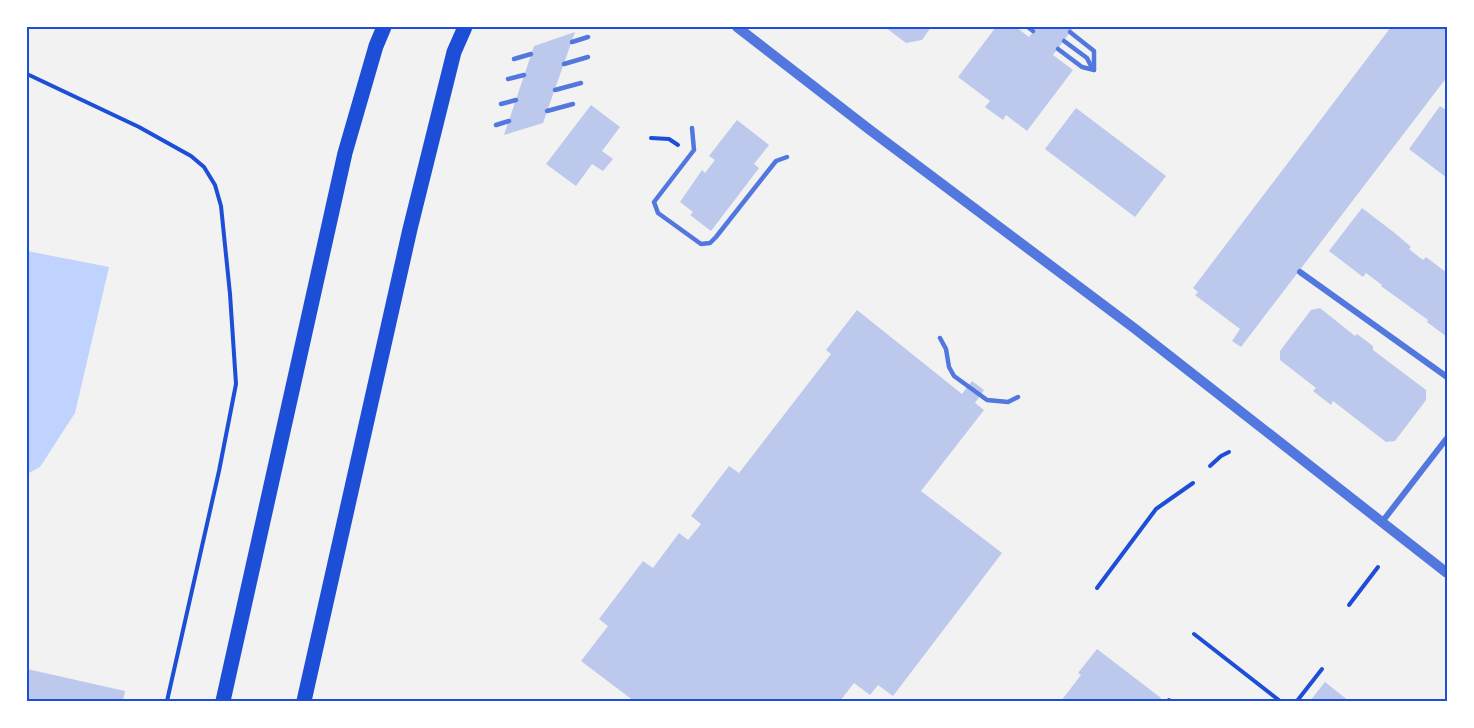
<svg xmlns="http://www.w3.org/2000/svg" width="1474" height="728" font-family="'Source Sans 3',sans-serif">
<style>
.water{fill:#bfd3fe}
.building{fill:#bdc9ec}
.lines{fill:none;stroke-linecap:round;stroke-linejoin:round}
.path{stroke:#1d4ed8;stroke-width:4}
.service{stroke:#5277de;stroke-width:4.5}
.minor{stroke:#5277de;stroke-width:6}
.tertiary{stroke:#5277de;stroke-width:10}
.primary{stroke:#1d4ed8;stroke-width:15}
.neatline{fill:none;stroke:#1d4ed8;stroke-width:2}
</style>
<rect width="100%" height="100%" fill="#f2f2f2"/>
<path class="water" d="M 27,251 L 109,267 L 75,413 L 40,467 L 27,474 Z"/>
<g class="building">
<path d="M 885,27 L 931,27 L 922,40 L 906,43 Z"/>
<path d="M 996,27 L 1016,27 L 1029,37 L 1037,27 L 1074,27 L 1053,55 L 1073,70 L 1027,131 L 1006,115 L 1003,120 L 989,110 L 985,107 L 990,101 L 958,77 Z"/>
<path d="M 1391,27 L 1447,27 L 1447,77 L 1241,347 L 1232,341 L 1240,329 L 1195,295 L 1198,292 L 1193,288 Z"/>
<path d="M 575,32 L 543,123 L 504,135 L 534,46 Z"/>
<path d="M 591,105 L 620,127 L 602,151 L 613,159 L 603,171 L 592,164 L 576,186 L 546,164 Z"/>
<path d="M 1440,106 L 1447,111 L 1447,178 L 1409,149 Z"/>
<path d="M 1076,108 L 1166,176 L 1135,217 L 1045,149 Z"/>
<path d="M 737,120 L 769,145 L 754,164 L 759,168 L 711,231 L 690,215 L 693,212 L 680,202 L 702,170 L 705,173 L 715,160 L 709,156 Z"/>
<path d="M 1362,208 L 1396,234 L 1411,247 L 1409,249 L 1423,260 L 1426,257 L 1447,273 L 1447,337 L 1427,322 L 1428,320 L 1381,286 L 1382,285 L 1366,273 L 1363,277 L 1329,251 Z"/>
<path d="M 1320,308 L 1355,336 L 1357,334 L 1373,346 L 1373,350 L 1426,390 L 1426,400 L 1395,441 L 1386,442 L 1333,401 L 1331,405 L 1313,391 L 1316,388 L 1280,360 L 1280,351 L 1311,310 Z"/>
<path d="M 857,310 L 962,394 L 972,381 L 984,390 L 975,403 L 984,410 L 921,491 L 1002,553 L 893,696 L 878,685 L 870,695 L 854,683 L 840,701 L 634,701 L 581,661 L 608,626 L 599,619 L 643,561 L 653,568 L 679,533 L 688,540 L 701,524 L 691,516 L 729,466 L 739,473 L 831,354 L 826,350 Z"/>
<path d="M 1097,649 L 1161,698 L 1159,701 L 1061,701 L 1081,675 L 1078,673 Z"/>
<path d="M 27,669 L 125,691 L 123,701 L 27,701 Z"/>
<path d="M 1325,682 L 1349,701 L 1310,701 Z"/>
</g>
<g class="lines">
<g class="path">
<path d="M 27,74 L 139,127 L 191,156 L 204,167 L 215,185 L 221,206 L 230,294 L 236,384 L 219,471 L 167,701"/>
<path d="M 651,138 L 669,139 L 678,145"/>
<path d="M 1210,466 L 1221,456 L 1229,452"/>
<path d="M 1097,588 L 1156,509 L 1193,483"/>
<path d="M 1349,605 L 1378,567"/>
<path d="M 1194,634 L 1280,701"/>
<path d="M 1169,701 L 1169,700"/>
<path d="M 1297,701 L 1322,669"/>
</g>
<g class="service">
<path d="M 1028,27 L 1033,31"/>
<path d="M 1070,32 L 1094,51 L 1094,70"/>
<path d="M 1064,41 L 1087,58 L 1092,68"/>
<path d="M 572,42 L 588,37"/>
<path d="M 1058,49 L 1082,67 L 1094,70"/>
<path d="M 514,59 L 531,54"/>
<path d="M 564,64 L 588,57"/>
<path d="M 508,79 L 524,75"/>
<path d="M 555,90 L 581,83"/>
<path d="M 501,104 L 516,100"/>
<path d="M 547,111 L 573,104"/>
<path d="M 496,125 L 509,121"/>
<path d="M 692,128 L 694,150 L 654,202 L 658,213 L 701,244 L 710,243 L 716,237 L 776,161 L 787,157"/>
<path d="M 940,338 L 946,349 L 949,367 L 954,376 L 987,400 L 1008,402 L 1018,397"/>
</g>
<g class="minor">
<path d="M 1300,272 L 1447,377"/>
<path d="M 1382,522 L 1447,438"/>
</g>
<path class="tertiary" d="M 737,27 L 870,130 L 1134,328 L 1447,573"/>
<g class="primary">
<path d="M 223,701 L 345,153 L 376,46 L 384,27"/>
<path d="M 304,701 L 410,229 L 454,52 L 465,27"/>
</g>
</g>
<rect width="1474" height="728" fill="none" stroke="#ffffff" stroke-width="57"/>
<rect x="28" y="28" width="1418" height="672" class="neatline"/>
</svg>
